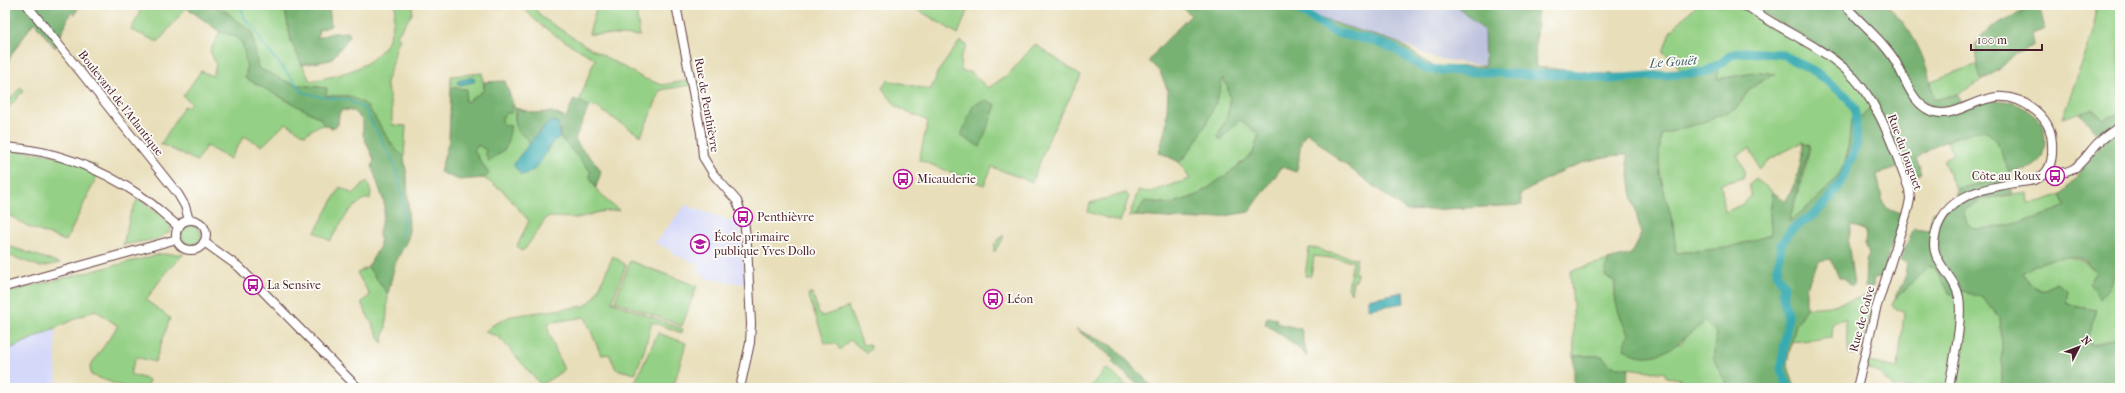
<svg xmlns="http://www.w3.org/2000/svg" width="2125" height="393" font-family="'IM FELL French Canon',serif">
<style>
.built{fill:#d4d8f9}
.industrial{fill:#bdc3de}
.green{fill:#94d085;stroke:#6f7858}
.forest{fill:#77b272;stroke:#60684e}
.water{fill:#39abb1;stroke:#42656e}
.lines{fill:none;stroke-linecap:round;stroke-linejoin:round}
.stream{stroke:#39abb1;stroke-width:1.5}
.river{stroke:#39abb1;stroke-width:9}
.secondary-casing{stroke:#623c40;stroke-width:10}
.secondary{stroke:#fff;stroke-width:8}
.labels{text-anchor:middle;stroke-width:3.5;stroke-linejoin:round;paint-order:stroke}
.street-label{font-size:12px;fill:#4a1f2b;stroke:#fdfcf7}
.poi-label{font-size:12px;fill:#4a1f2b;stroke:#fdfcf7;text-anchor:start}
.water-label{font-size:13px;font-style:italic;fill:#425e67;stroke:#fdfcf7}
</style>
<rect width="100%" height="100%" fill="#fdfcf7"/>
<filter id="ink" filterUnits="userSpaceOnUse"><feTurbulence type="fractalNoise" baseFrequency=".025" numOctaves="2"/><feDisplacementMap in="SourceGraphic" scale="8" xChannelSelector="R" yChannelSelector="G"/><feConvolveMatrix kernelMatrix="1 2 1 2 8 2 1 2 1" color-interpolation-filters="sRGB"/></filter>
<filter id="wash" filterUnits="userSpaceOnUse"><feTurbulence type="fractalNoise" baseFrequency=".012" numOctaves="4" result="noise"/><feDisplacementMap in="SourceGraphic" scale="16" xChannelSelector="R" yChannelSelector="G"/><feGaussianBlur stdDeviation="0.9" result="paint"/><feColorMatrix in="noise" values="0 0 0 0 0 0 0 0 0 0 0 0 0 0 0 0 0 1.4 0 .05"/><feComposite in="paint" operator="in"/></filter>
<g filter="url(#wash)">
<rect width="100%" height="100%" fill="#e8deb9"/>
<g class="built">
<path d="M 686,204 L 693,208 L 740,224 L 745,284 L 705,278 L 705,275 L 699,273 L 699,265 L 673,254 L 671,250 L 655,243 Z"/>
<path d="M 55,327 L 57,388 L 5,388 L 5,351 Z"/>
</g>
<path class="industrial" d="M 1300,5 L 1457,6 L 1484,30 L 1485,66 L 1435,58 L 1399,43 L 1329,23 Z"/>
<g class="green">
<path d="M 143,5 L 183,5 L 186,8 L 158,42 L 131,30 Z"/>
<path d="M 211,5 L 294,5 L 285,10 L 291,41 L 310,81 C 341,75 373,69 389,39 C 393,29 394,15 396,5 L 413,5 L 412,14 L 397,35 L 400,39 L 396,47 L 393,63 L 386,82 L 392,110 L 392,125 L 406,126 L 404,157 L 392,145 L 374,116 L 349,96 L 326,96 L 327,88 L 292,84 L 258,68 L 252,31 L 239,24 L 226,11 Z"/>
<path d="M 522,5 L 532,5 L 543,18 L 588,47 L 643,78 L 662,85 L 696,79 L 697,84 L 661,90 L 641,136 L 596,107 L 589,106 L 579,101 L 595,59 C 571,44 538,29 522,5 Z"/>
<path d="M 597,5 L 620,5 L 620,9 L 636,11 L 640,36 L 589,34 Z"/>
<path d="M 910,5 L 970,5 L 958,34 Z"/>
<path d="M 1696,5 L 1743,5 L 1758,9 L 1839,58 L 1877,100 L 1863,116 L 1851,119 C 1850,132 1849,146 1846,159 C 1840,183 1807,208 1788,222 L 1805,170 L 1810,145 L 1803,142 L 1770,159 L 1759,169 L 1750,148 L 1737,155 C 1741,163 1747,169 1743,178 L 1721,184 L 1725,212 L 1743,204 L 1751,196 L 1749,185 L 1756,179 L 1773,192 L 1770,213 L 1771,235 L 1726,248 L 1675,253 L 1673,224 L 1660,175 L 1659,157 L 1661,135 L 1709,120 L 1737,108 L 1748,91 L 1758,83 L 1775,74 L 1760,72 L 1718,79 L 1716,70 L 1682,73 L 1675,62 L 1663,52 L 1670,32 Z"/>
<path d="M 2095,5 L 2120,5 L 2120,113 L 2104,119 L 2092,109 L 2062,118 L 2094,31 Z"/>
<path d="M 220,32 C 225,33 232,34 236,37 C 247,44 248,66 245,78 L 320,118 L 324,125 L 316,127 L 305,135 L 286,123 L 262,146 L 244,136 L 230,159 L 206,146 L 197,161 L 161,144 L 184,106 L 188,107 L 191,103 L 183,96 L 201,71 L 213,76 L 216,64 L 210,51 Z"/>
<path d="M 960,41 L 967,45 L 961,57 L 960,70 L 972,73 L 988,88 L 1008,75 L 1035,44 L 1081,76 L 1051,134 L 1032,182 L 992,167 L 984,185 L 919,160 L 928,121 L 897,107 L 882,88 L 888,80 L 930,90 L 935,80 L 937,73 Z"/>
<path d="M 1977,64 L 1981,81 L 1958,94 L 1934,100 L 1931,81 Z"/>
<path d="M 482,73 L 484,90 C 479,95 472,97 469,102 L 465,101 L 456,87 L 451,88 L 451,76 Z"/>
<path d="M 1223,77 C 1236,102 1229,113 1217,137 L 1220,140 L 1240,120 L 1259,134 L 1253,153 L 1228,174 L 1198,195 L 1171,204 L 1145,201 L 1135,216 L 1129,217 L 1138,191 L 1150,192 L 1190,179 L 1179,162 L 1186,156 Z"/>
<path d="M 21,87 L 24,90 L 5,112 L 5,105 Z"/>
<path d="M 513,104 C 516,110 514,114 515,120 C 517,129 524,138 531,143 L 524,150 L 549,149 L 552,142 L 560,137 L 591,171 C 589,186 607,202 619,210 L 599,212 L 578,218 L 547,217 L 525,249 L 521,251 L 517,246 L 529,221 L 503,191 L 484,178 L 489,174 L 474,151 L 478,145 L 487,150 L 486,155 L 511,126 L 503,125 L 502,118 L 506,112 L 511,113 Z"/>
<path d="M 1985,129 L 1997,141 L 2009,172 L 2008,178 L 1956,189 L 1943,160 L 1954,154 L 1947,141 L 1969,132 Z"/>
<path d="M 5,149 L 71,157 L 98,166 L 94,172 L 98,174 L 66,241 L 31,228 L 5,213 Z"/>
<path d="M 367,181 L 371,192 L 370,199 L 364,199 L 349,211 L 330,241 L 315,232 L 340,187 L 353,194 Z"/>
<path d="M 1126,193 L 1129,197 L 1120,222 L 1088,212 L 1090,203 Z"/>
<path d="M 2027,193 L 2028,203 L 2043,201 L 2061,194 L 2066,206 C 2034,220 2009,228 1973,229 L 1967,223 L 1963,211 L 1983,199 Z"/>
<path d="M 138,198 L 171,224 L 171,231 L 157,239 L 123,245 L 130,215 Z"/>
<circle cx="191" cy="235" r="10"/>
<path d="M 1003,235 L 1003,239 L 994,252 L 994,245 Z"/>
<path d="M 5,245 L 60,263 L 41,267 L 5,254 Z"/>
<path d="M 1309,248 L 1319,248 L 1324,252 L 1357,258 L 1354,273 L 1357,273 L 1356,281 L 1353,281 L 1351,293 L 1348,288 L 1353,261 L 1314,256 L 1311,276 L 1305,276 Z"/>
<path d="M 161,254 L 184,254 L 166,272 L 146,300 L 170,318 L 155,362 L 136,357 L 130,374 L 149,380 L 147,388 L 127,388 L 91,375 L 90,366 L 118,326 L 95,310 L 7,350 L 5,344 L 5,295 L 16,290 Z"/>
<path d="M 2062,255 C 2091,262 2091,267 2110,287 L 2120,258 L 2120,337 L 2092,345 L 2086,341 L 2097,310 L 2078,307 L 2065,302 L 2056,283 L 2043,291 L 2030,284 L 2023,273 L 2040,263 Z"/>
<path d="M 613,256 L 626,265 L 612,302 L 683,329 L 682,333 L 652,322 L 644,351 L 635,374 L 616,369 L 609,354 L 601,355 L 585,317 L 548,323 L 549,334 L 564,370 L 541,385 L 499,337 L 485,332 L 491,326 L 511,316 L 585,306 L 595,297 Z"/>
<path d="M 1608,260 L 1605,276 L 1615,281 C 1614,303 1618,314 1629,333 L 1680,344 L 1690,333 L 1705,322 L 1716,333 C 1716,342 1712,354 1715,362 C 1718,371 1727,379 1727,388 L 1679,388 L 1680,379 L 1666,377 L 1665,373 L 1611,366 L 1602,356 L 1574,356 L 1573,305 L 1570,271 Z"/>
<path d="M 630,261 L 697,286 L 682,326 L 615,301 Z"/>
<path d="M 368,267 L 388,294 L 386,327 L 382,343 L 361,303 L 370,295 L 357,273 Z"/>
<path d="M 1928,267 L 1934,267 L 1950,294 L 1963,291 L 1983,298 L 2000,318 L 2002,343 L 2002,388 L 1894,388 L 1880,374 L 1868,369 L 1868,362 L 1898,368 L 1904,313 L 1892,306 L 1894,300 Z"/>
<path d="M 1876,293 L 1860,355 L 1849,354 L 1845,319 L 1833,322 L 1832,338 L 1791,342 L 1796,324 L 1806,308 L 1830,306 Z"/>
<path d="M 808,294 L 813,294 L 819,314 L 823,316 L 848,307 L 862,343 L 863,345 L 869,344 L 871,348 L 867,353 L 850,340 L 841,349 L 839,349 L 837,344 L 825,343 Z"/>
<path d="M 658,333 L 686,343 L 673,388 L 632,388 Z"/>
<path d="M 1106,368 L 1130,388 L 1089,388 Z"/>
</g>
<g class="forest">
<path d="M 5,5 L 79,5 L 75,15 L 71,12 L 55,48 L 34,22 L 13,52 L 5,68 Z"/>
<path d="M 183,5 C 197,5 214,2 226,12 C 235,18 242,25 252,31 L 258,68 L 292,84 L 327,88 L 326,96 L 349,96 L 365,104 L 374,116 L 392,145 L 404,157 L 407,176 L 409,229 L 408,238 L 395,264 L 388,294 L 368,267 L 380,246 L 379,232 L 384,213 L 384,202 L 372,167 L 374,160 L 363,135 L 363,121 L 353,111 L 342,110 L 339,114 L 338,125 L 332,128 L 324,125 L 320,118 L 245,78 L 247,70 L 243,44 L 235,36 L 220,32 Z"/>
<path d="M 294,5 L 329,5 L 331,26 L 319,30 L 317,38 L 332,33 L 348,32 L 350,36 L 331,60 L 302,65 L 291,41 L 285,10 Z"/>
<path d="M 487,5 L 522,5 L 523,7 L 497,8 Z"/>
<path d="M 1180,5 L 1292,5 L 1296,11 L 1399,43 L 1434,67 L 1485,66 L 1484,30 L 1457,6 L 1538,5 L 1535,55 L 1536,67 L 1604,74 L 1667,75 L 1717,69 L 1718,79 L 1760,72 L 1776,74 L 1758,83 L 1748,91 L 1737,108 L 1709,120 L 1661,135 L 1659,157 L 1660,175 L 1673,224 L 1676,253 L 1726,248 L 1771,235 L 1770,213 L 1773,192 L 1785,202 C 1797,183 1802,164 1803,142 L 1810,145 L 1789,222 C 1807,208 1840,182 1846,158 C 1849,146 1850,132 1851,119 L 1863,116 L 1877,100 L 1839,58 L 1758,9 L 1756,5 L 1886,5 C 1915,30 1928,63 1934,100 L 1958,94 L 1961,102 C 2001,100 2013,94 2043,124 C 2046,137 2047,157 2034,166 C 2028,170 2017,170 2009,172 L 1997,141 L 1985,130 C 1960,134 1936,143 1916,159 L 1922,173 L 1912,178 L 1905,166 L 1877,174 L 1882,199 L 1888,210 L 1902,213 L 1882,277 L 1874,278 L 1873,287 L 1865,287 L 1866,260 L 1869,254 L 1865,243 L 1866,231 L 1852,225 L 1848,241 L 1854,285 L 1851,286 L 1844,278 L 1839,278 L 1831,259 L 1819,261 L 1806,287 L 1806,308 L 1796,324 L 1787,363 L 1795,388 L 1727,388 C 1727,379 1718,371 1715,362 C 1712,354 1716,342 1716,333 L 1705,322 C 1680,340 1657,370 1624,349 L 1629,333 C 1618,314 1614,303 1615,282 L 1605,276 L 1608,260 L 1631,254 L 1641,234 L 1631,191 L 1627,155 C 1589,155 1552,174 1520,195 L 1522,205 L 1407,211 L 1335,157 L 1307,132 C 1296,145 1302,156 1296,172 L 1282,167 L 1249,212 L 1200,220 L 1135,216 L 1145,201 L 1171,204 L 1198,195 L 1228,174 L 1253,153 L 1259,134 L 1240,120 L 1220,140 L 1217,136 C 1228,116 1236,100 1223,78 C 1218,104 1199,144 1179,162 L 1159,152 L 1166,126 L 1168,91 L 1160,72 L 1149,61 L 1158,49 L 1191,15 Z"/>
<path d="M 2037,5 L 2039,5 L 2045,29 L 2032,34 L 2034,45 L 2016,53 L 2000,69 L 1981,81 C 1979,70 1972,52 1978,41 C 1986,25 2021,13 2037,5 Z"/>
<path d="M 505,81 L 513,104 L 511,113 L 506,113 L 502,118 L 503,125 L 511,126 L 506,148 L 489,162 L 486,155 L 486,150 L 478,145 L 474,151 L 489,174 L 484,178 L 459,180 L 440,172 L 449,140 L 451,88 L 467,89 L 465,101 L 468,102 C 472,97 479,95 484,90 L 484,82 Z"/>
<path d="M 574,99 L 589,106 L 575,139 C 581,152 595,158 601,172 L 596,187 L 590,178 L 590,171 L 560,137 L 560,129 L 542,128 L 531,143 L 516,129 L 515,108 L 534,113 L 552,112 L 566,118 Z"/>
<path d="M 986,100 L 996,105 L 980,147 L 961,136 L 973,105 Z"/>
<path d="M 2092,109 L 2104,119 L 2120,113 L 2120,258 L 2110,287 L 2100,299 L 2088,283 L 2096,272 C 2075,244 2047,259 2023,273 L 2030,284 L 2042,291 L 2056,283 L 2068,290 L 2066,302 L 2078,307 L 2097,310 L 2086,341 L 2092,345 L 2120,337 L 2120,388 L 2002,388 L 2002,343 L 2000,318 L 1983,298 L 1963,291 L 1950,294 L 1934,267 L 1928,267 L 1894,300 L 1904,282 L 1907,262 L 1900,260 L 1914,228 L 1929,230 L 1933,212 L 1944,209 L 1956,196 L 1956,189 L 2008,178 L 2012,194 L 1983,199 L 1963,211 L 1967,223 L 1973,229 C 2009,228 2034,220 2066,206 L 2061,194 L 2072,184 L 2080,171 L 2104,142 L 2080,113 Z"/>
<path d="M 1267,317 L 1277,319 L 1276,323 L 1301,329 L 1307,356 L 1286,338 L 1265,324 Z"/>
<path d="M 1076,329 L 1113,346 L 1154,388 L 1141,388 L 1112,362 L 1114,359 Z"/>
<path d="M 1574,356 L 1602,356 L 1611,366 L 1629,368 L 1625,388 L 1574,388 Z"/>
</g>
<g class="water">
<path d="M 473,77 L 475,81 L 474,82 L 460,85 L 457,83 L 458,81 Z"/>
<path d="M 553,121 L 558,123 L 560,137 C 557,139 554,140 552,143 C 543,155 539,173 521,175 L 514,166 L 515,162 C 521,154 545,123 553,121 Z"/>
<path d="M 1403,292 L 1404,303 L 1368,309 L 1368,299 Z"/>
</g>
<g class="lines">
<path class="stream" d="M 240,5 L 245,19 L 255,29 L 263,44 L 303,92 L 321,97 L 348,100 L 365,109 L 395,166 L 400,184 L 404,213 L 401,240"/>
<path class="river" d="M 1291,5 L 1336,33 L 1371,40 L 1395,49 L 1425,69 L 1532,75 L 1571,74 L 1609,79 L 1705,72 L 1721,63 L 1731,55 L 1741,52 L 1781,54 L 1816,72 L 1847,97 L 1855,109 L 1857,142 L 1853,155 L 1841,182 L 1830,198 L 1816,213 L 1791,230 L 1781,245 L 1777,274 L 1784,286 L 1783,296 L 1788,317 L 1781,370 L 1789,388"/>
</g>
</g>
<g filter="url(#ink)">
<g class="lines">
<defs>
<g id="secondary">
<path d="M 27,5 L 178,194 L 185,206 L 189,220"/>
<path d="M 676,5 L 701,133 L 703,157 L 714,175 L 737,201 L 744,221 L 747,244 L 751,324 L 750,343 L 740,388"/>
<path d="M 1739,5 L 1750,8 C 1780,30 1817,44 1845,69 C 1879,99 1893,147 1909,189 L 1910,199 L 1908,209 L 1876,309 L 1857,388"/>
<path d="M 1845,5 C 1861,24 1881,38 1894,59 C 1904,75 1910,99 1927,109 C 1962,128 1987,72 2036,111 C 2050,123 2053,135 2052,154 C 2051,167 2047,174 2035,180 C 2000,186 1951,188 1937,228 C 1935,236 1932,246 1936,255 C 1942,270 1956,281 1959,297 C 1963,324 1953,361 1949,388"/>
<path d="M 5,147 C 54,150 100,168 141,196 C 155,205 166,217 179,227"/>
<path d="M 2048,171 C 2074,178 2081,162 2095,146 C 2102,138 2112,132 2120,126"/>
<circle cx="191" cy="235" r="15"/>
<path d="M 204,242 L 239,267 L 358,388"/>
<path d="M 5,287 L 177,239"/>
</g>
</defs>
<use href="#secondary" class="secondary-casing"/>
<use href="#secondary" class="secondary"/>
</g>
</g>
<defs>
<symbol id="bus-ring" viewBox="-11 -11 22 22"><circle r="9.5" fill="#fdfcf7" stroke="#b5179e" stroke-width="1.5"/><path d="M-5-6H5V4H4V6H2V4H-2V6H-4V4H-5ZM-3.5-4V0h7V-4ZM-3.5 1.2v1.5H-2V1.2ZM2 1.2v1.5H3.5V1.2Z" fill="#b5179e"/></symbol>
<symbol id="school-ring" viewBox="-11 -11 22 22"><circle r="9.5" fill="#fdfcf7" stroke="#b5179e" stroke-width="1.5"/><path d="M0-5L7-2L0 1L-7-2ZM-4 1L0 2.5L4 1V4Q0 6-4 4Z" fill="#b5179e"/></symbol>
</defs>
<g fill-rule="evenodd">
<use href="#bus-ring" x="2044" y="165" width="22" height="22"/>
<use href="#bus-ring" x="892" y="168" width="22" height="22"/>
<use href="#bus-ring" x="732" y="206" width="22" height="22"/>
<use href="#school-ring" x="689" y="233" width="22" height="22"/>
<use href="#bus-ring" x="242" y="274" width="22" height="22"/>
<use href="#bus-ring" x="982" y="288" width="22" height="22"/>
</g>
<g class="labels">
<g class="street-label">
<text transform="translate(121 103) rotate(52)" y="4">Boulevard de l'Atlantique</text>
<text transform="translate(707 105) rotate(80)" y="4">Rue de Penthièvre</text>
<text transform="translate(1905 152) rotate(70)" y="4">Rue du Jouguet</text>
<text transform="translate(1862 319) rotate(-75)" y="4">Rue de Colve</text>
</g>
<g class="poi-label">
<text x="2041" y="180" text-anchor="end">Côte au Roux</text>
<text x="917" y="183">Micauderie</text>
<text x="757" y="221">Penthièvre</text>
<text x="714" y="241">École primaire<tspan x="714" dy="14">publique Yves Dollo</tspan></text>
<text x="267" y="289">La Sensive</text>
<text x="1007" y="303">Léon</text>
</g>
<g class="water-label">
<text transform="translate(1673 61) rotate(-4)" y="5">Le Gouët</text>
</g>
</g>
<rect width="2125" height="393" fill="none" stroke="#fdfcf7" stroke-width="20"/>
<g transform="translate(2079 347) rotate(48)" stroke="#fdfcf7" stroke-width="3" paint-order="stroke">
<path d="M0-3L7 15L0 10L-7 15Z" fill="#4a1f2b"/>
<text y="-6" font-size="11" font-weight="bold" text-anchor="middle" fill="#4a1f2b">N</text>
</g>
<path d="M1971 44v6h71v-6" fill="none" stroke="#4a1f2b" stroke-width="2"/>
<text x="1977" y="44" font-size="12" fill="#4a1f2b" stroke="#fdfcf7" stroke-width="3" paint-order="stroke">100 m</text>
</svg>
